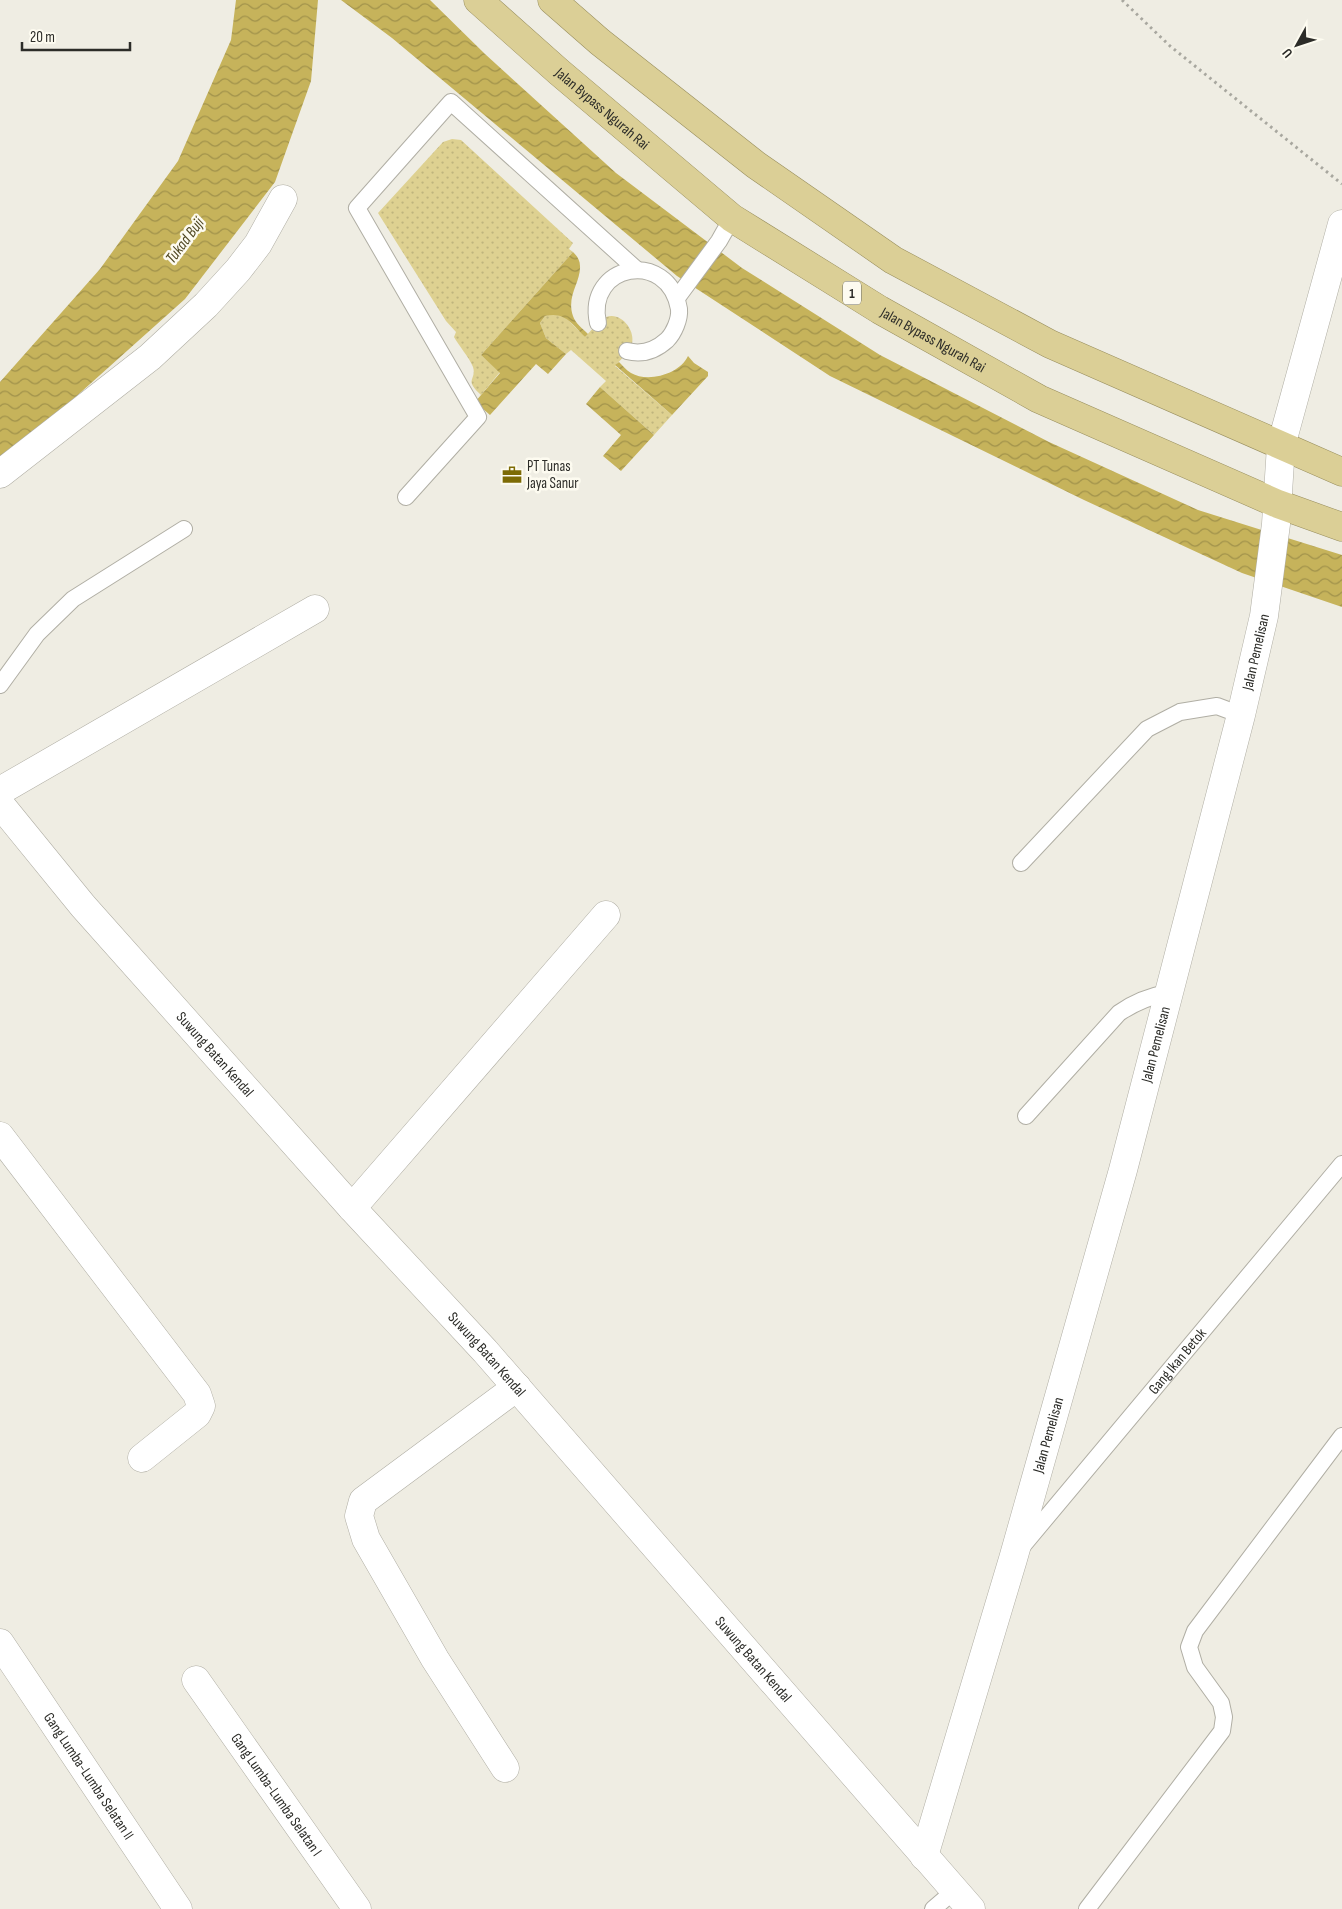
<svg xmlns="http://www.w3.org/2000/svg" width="1342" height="1909" font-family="'Sofia Sans Condensed',sans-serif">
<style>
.grass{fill:url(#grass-dots)}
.water{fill:url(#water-waves)}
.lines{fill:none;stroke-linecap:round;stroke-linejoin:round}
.service-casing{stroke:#b0aea4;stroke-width:18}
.minor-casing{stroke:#b0aea4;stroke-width:29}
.tertiary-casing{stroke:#b0aea4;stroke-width:29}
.trunk-casing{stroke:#988e5e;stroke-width:29}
.path{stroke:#a8a79f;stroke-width:3;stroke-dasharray:2.5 4;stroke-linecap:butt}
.service{stroke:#fff;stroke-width:16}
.minor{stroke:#fff;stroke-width:28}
.tertiary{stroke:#fff;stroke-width:28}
.trunk{stroke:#dbcf96;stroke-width:28}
.labels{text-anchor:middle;stroke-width:5;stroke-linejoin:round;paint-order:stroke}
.shield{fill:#fdfbf0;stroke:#6b6a64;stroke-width:1}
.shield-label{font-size:14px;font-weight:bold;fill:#2c2c28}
.street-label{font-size:15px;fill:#2c2c28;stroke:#fdfbf0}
.poi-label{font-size:15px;fill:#2c2c28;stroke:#fdfbf0;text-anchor:start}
.water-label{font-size:16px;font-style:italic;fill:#4e4621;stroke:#fdfbf0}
</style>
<defs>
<pattern id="grass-dots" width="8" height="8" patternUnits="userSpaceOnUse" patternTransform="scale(1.25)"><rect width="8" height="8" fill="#ded191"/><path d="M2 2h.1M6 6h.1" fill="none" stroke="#bfb47d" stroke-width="1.8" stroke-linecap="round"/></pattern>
<pattern id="water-waves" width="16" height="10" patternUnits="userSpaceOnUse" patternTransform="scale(1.25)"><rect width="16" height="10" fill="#c6b35b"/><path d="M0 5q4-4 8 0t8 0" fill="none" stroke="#a1924b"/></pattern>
</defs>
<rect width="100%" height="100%" fill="#efede3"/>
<g class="grass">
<path d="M 452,139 L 461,140 L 573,243 L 569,249 L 573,252 L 481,355 L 500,372 L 481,395 C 463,379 477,380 473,367 C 469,357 459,346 454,337 L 456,332 L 446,321 L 378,213 L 443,142 Z"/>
<path d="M 555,313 L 565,317 L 585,337 C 590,332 596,324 601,320 C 617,307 636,328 632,344 C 630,352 621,359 615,366 L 672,415 L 654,435 L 600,387 L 606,381 L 571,350 L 566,354 L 546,338 L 540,323 L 545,316 Z"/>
</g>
<g class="water">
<path d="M 236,0 L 318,0 L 311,81 L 275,182 L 185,299 L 52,418 L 0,458 L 0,382 L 100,269 L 178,161 L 231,40 Z"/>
<path d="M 341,0 L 430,0 L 485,54 L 616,173 L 742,268 L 880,355 L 1049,442 L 1198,510 L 1342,555 L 1342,607 L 1242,573 L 1084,500 L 830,376 L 677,276 L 392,38 Z"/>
<path d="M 573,252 C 577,256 580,260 580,266 C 581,282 566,296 573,316 C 575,323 583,329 588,334 L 585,337 C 572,324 565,311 545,316 L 540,323 L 546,338 L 566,354 L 548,374 L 536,364 L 490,415 L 475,402 L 500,373 L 481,355 Z"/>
<path d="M 688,356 L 694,363 L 708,372 L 708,376 L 672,415 L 615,365 L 619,362 C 622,365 626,370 631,373 C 648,383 680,374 688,356 Z"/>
<path d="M 600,387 L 654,435 L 621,471 L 603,456 L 621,435 L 586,404 Z"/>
</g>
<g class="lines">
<defs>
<g id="service">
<path d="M 677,298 L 719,241 L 732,218"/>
<path d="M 598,323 C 585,264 668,248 679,309 C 680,319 674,333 667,340 C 656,350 642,355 627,351"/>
<path d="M 406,497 L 478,417 L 357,208 L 451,102 L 637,270"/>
<path d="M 0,685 L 37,634 L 73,599 L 184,529"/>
<path d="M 1021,863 L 1147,729 L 1180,712 L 1217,706 L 1241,715"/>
<path d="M 1026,1116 L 1119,1013 C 1135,1002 1150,996 1168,993"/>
<path id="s1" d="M 1020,1549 L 1342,1164"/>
<path d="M 933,1909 L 954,1891"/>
<path d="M 1087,1909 L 1222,1731 L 1224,1717 L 1221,1703 L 1195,1667 L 1189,1647 L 1195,1631 L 1342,1436"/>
</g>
<g id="minor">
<path d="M 1281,446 L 1342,224"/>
<path d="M 0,474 L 150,357 L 206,305 L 238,270 L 258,244 L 283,199"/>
<path d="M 0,791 L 315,609"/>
<path d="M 0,1136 L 197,1394 L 201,1406 L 197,1414 L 142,1458"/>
<path d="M 352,1208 L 606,915"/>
<path id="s2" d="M 0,1643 L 178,1909"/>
<path id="s3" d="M 196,1680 L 357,1909"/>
<path d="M 505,1768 L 435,1659 L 366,1539 L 359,1516 L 363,1501 L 517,1387"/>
</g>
<g id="tertiary">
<path id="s4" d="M 0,804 L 83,906 L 352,1208 L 485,1351 L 971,1909"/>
<path id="s5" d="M 924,1856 L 1013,1559 L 1123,1170 L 1241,715 L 1264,616 L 1276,524 L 1281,446"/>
</g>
<g id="trunk">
<path id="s6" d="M 478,0 L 559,72 L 732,218 L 880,310 L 1039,399 L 1278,504 L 1342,527"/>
<path d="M 552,0 L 600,42 L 756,165 L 893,260 L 1050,344 L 1342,472"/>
</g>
</defs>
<use href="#service" class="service-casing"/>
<use href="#minor" class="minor-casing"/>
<use href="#tertiary" class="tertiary-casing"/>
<use href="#trunk" class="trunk-casing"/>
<path class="path" d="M 1122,0 L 1170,46 L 1342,184"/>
<use href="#service" class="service"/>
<use href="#minor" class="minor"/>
<use href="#tertiary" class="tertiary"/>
<use href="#trunk" class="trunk"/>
</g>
<defs>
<symbol id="office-bare" viewBox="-9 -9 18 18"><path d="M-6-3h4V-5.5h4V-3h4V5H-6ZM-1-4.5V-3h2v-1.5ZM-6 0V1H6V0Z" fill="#7d6b05" stroke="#fdfbf0" stroke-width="2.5" paint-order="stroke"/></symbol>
</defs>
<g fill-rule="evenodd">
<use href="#office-bare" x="498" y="461" width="28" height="28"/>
</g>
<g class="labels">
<rect class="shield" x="843" y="281.5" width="18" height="23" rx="4"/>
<g class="shield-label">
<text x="852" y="298">1</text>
</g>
<g class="street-label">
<text dy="5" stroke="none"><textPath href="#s6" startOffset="165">Jalan Bypass Ngurah Rai</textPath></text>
<text dy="5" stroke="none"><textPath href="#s6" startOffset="570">Jalan Bypass Ngurah Rai</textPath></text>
<text dy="5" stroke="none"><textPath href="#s5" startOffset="1249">Jalan Pemelisan</textPath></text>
<text dy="5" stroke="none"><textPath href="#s5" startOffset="844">Jalan Pemelisan</textPath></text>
<text dy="5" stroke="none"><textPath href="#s4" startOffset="330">Suwung Batan Kendal</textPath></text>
<text dy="5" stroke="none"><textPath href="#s4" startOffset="735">Suwung Batan Kendal</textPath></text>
<text dy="5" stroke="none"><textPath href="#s1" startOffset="245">Gang Ikan Betok</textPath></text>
<text dy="5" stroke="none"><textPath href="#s5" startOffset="439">Jalan Pemelisan</textPath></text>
<text dy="5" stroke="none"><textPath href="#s4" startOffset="1140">Suwung Batan Kendal</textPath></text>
<text dy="5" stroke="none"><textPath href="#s2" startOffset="160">Gang Lumba-Lumba Selatan II</textPath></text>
<text dy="5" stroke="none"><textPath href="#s3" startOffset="140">Gang Lumba-Lumba Selatan I</textPath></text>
</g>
<g class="poi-label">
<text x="527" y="471">PT Tunas<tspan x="527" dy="17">Jaya Sanur</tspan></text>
</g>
<g class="water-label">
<text transform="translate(184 240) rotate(-53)" y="6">Tukad Buji</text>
</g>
</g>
<g transform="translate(1297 45) rotate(230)" stroke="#fdfbf0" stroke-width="4" paint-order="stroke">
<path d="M0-4L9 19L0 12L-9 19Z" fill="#2c2c28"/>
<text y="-8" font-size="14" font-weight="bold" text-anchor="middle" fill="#2c2c28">U</text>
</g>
<path d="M22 42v8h108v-8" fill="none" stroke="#2c2c28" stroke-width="2.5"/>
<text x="30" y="42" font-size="15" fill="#2c2c28" stroke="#fdfbf0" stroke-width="4" paint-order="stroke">20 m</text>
</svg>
